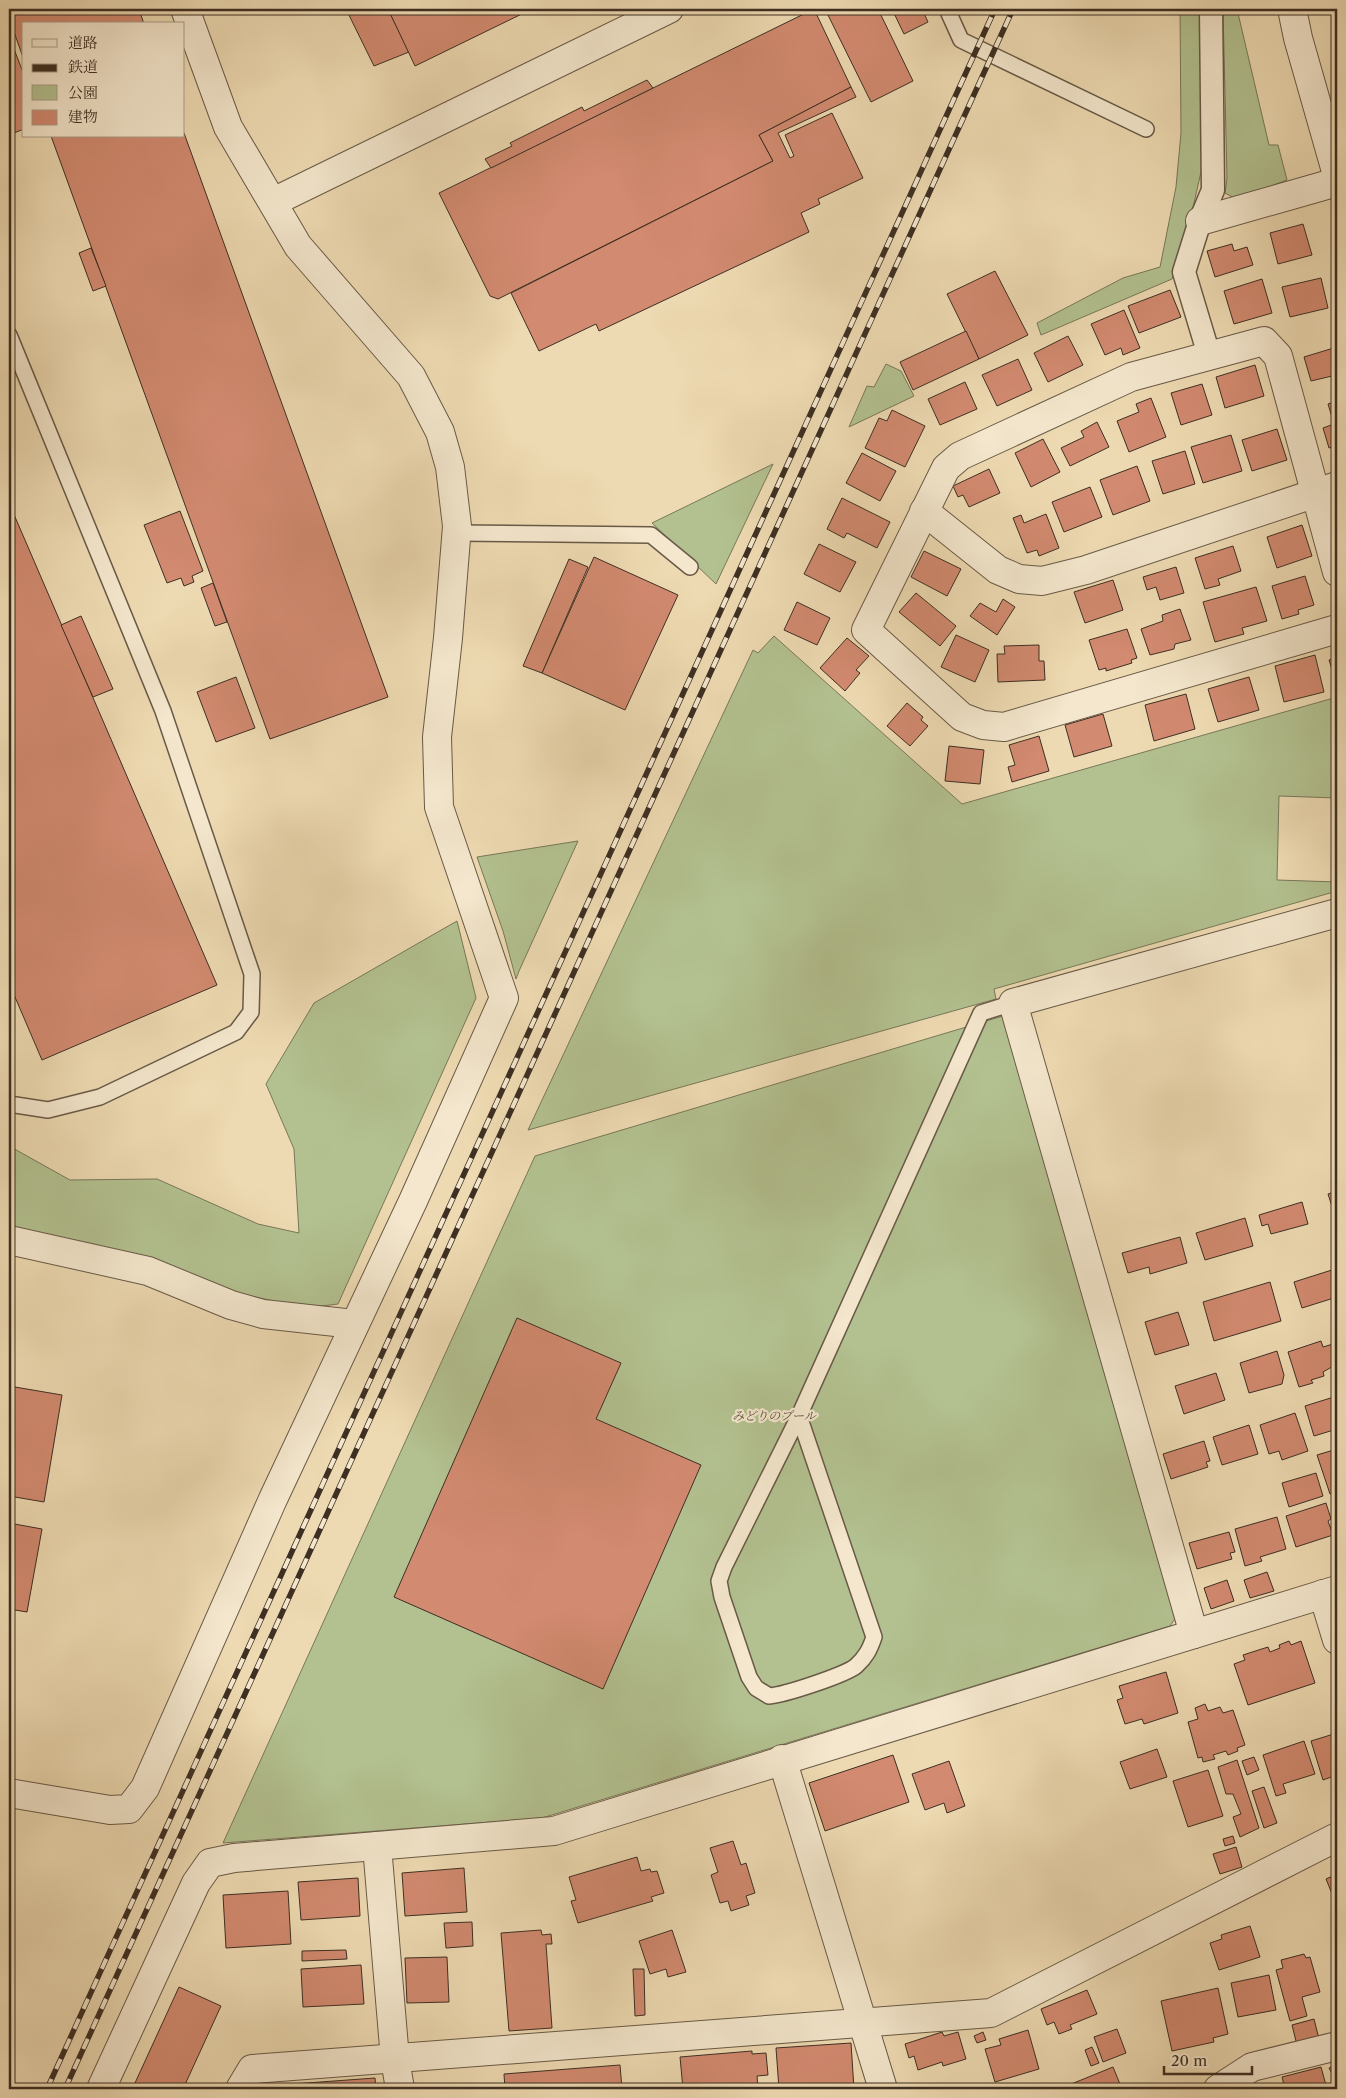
<svg xmlns="http://www.w3.org/2000/svg" width="1346" height="2098" font-family="'Libre Caslon Text','Noto Serif JP',serif">
<style>
.green{fill:#b3c190;stroke:#78785a}
.building{fill:#d28a70;stroke:#3d2f23}
.lines{fill:none;stroke-linecap:round;stroke-linejoin:round}
.service-casing{stroke:#695a47;stroke-width:18}
.pedestrian-casing{stroke:#695a47;stroke-width:25}
.minor-casing{stroke:#695a47;stroke-width:30}
.tertiary-casing{stroke:#695a47;stroke-width:30}
.service{stroke:#f4e7cd;stroke-width:15}
.pedestrian{stroke:#f4e7cd;stroke-width:22}
.minor{stroke:#f4e7cd;stroke-width:28}
.tertiary{stroke:#f4e7cd;stroke-width:28}
.rail-casing{stroke:#3d2f23;stroke-width:5.5}
.rail{stroke:#f4e7cd;stroke-width:4;stroke-dasharray:11;stroke-linecap:butt}
.labels{text-anchor:middle;stroke-width:4.5;stroke-linejoin:round;paint-order:stroke}
.park-label{font-size:12px;font-style:italic;fill:#554c39;stroke:#f4e7cd}
</style>
<rect width="100%" height="100%" fill="#eedab2"/>
<filter id="stains"><feTurbulence type="fractalNoise" baseFrequency=".004" numOctaves="4"/><feColorMatrix values="0 0 0 0 .2 0 0 0 0 .09 0 0 0 0 .02 0 0 0 .5 -.17"/></filter>
<radialGradient id="worn" r=".72"><stop offset=".6" stop-color="#630" stop-opacity="0"/><stop offset="1" stop-color="#630" stop-opacity=".3"/></radialGradient>
<g class="green">
<path d="M 1180,9 L 1200,9 L 1203,163 L 1192,212 L 1172,279 L 1041,335 L 1037,323 L 1123,278 L 1160,267 L 1176,187 L 1181,133 Z"/>
<path d="M 1223,9 L 1237,9 L 1269,145 L 1278,145 L 1287,180 L 1236,199 L 1225,193 L 1227,178 Z"/>
<path d="M 886,364 L 901,371 L 914,396 L 849,427 L 867,386 L 874,387 Z"/>
<path d="M 773,464 L 716,584 L 652,523 Z"/>
<path d="M 774,636 L 962,804 L 1337,697 L 1337,798 L 1279,796 L 1277,880 L 1337,882 L 1337,891 L 994,989 L 996,999 L 528,1130 L 753,650 L 758,653 Z"/>
<path d="M 578,841 L 519,971 L 516,979 L 503,931 L 477,857 Z"/>
<path d="M 457,921 L 476,998 L 338,1304 L 305,1308 L 233,1292 L 9,1227 L 9,1146 L 70,1180 L 157,1179 L 258,1224 L 299,1233 L 294,1149 L 266,1084 L 314,1003 Z"/>
<path d="M 1003,1016 L 1177,1616 L 1170,1626 L 542,1818 L 223,1843 L 535,1156 Z"/>
</g>
<g class="building">
<path d="M 9,9 L 139,9 L 144,24 L 24,24 L 24,60 L 9,18 Z"/>
<path d="M 346,9 L 388,9 L 409,52 L 374,66 Z"/>
<path d="M 388,9 L 532,9 L 415,66 Z"/>
<path d="M 814,9 L 851,87 L 759,135 L 773,161 L 498,299 L 490,296 L 439,193 Z"/>
<path d="M 840,9 L 878,9 L 913,81 L 871,102 L 828,15 Z"/>
<path d="M 892,9 L 922,9 L 928,22 L 904,34 Z"/>
<path d="M 9,36 L 24,75 L 24,129 L 9,135 Z"/>
<path d="M 647,80 L 653,88 L 491,168 L 485,159 L 512,146 L 510,143 L 582,107 L 584,111 Z"/>
<path d="M 851,87 L 856,97 L 778,133 L 790,158 L 794,156 L 785,135 L 832,113 L 863,178 L 818,199 L 820,204 L 801,213 L 809,232 L 599,331 L 596,324 L 539,351 L 511,293 L 773,161 L 759,135 Z"/>
<path d="M 184,133 L 388,697 L 270,739 L 51,136 L 184,136 Z"/>
<path d="M 1303,224 L 1312,255 L 1278,264 L 1270,233 Z"/>
<path d="M 1232,244 L 1234,251 L 1247,247 L 1253,265 L 1215,277 L 1207,251 Z"/>
<path d="M 91,248 L 106,286 L 93,291 L 79,253 Z"/>
<path d="M 995,271 L 1028,335 L 979,359 L 947,294 Z"/>
<path d="M 1321,278 L 1328,308 L 1290,317 L 1282,287 Z"/>
<path d="M 1262,279 L 1272,313 L 1234,324 L 1224,291 Z"/>
<path d="M 1170,290 L 1181,317 L 1139,333 L 1128,306 Z"/>
<path d="M 1124,310 L 1140,348 L 1123,355 L 1121,348 L 1105,355 L 1091,324 Z"/>
<path d="M 966,331 L 979,359 L 913,390 L 900,362 Z"/>
<path d="M 1068,336 L 1083,365 L 1048,382 L 1034,353 Z"/>
<path d="M 1337,347 L 1337,370 L 1331,372 L 1332,376 L 1311,381 L 1304,357 Z"/>
<path d="M 1018,359 L 1032,390 L 997,406 L 982,375 Z"/>
<path d="M 1255,365 L 1264,396 L 1225,408 L 1216,377 Z"/>
<path d="M 965,382 L 977,409 L 940,425 L 928,399 Z"/>
<path d="M 1202,384 L 1212,415 L 1181,425 L 1171,393 Z"/>
<path d="M 1151,398 L 1166,437 L 1129,452 L 1117,421 L 1139,412 L 1136,404 Z"/>
<path d="M 1337,401 L 1337,446 L 1329,448 L 1323,428 L 1334,424 L 1328,404 Z"/>
<path d="M 892,410 L 925,426 L 905,467 L 865,448 L 879,418 L 887,421 Z"/>
<path d="M 1097,422 L 1109,447 L 1070,466 L 1061,448 L 1084,437 L 1081,431 Z"/>
<path d="M 1277,429 L 1287,460 L 1252,471 L 1242,440 Z"/>
<path d="M 1231,435 L 1242,471 L 1203,483 L 1191,447 Z"/>
<path d="M 1043,439 L 1060,472 L 1031,487 L 1015,453 Z"/>
<path d="M 1185,451 L 1195,484 L 1163,494 L 1152,461 Z"/>
<path d="M 862,453 L 896,471 L 880,501 L 846,483 Z"/>
<path d="M 1137,466 L 1150,501 L 1113,515 L 1100,480 Z"/>
<path d="M 989,469 L 1000,493 L 969,507 L 963,495 L 958,497 L 953,486 Z"/>
<path d="M 1090,487 L 1102,517 L 1064,532 L 1052,502 Z"/>
<path d="M 842,498 L 890,522 L 877,548 L 847,533 L 844,538 L 827,529 Z"/>
<path d="M 9,503 L 217,985 L 42,1060 L 9,983 Z"/>
<path d="M 180,511 L 203,571 L 192,576 L 194,582 L 184,586 L 181,578 L 167,583 L 144,525 Z"/>
<path d="M 1046,514 L 1059,548 L 1039,556 L 1037,550 L 1027,553 L 1013,518 L 1021,515 L 1024,523 Z"/>
<path d="M 1302,525 L 1312,556 L 1277,568 L 1267,537 Z"/>
<path d="M 819,544 L 856,562 L 840,592 L 804,574 Z"/>
<path d="M 1233,546 L 1241,571 L 1218,579 L 1220,585 L 1205,589 L 1195,558 Z"/>
<path d="M 924,551 L 961,569 L 947,596 L 911,577 Z"/>
<path d="M 594,557 L 678,595 L 625,710 L 542,673 Z"/>
<path d="M 569,559 L 588,567 L 542,673 L 523,666 Z"/>
<path d="M 1176,567 L 1184,593 L 1160,600 L 1156,587 L 1147,590 L 1143,577 Z"/>
<path d="M 1305,576 L 1314,605 L 1298,610 L 1299,614 L 1282,619 L 1272,586 Z"/>
<path d="M 1113,580 L 1123,610 L 1085,623 L 1074,592 Z"/>
<path d="M 213,583 L 227,622 L 215,626 L 201,588 Z"/>
<path d="M 1256,587 L 1267,621 L 1242,628 L 1244,634 L 1215,642 L 1203,602 Z"/>
<path d="M 916,593 L 956,626 L 940,646 L 899,612 Z"/>
<path d="M 1003,599 L 1015,607 L 997,635 L 970,616 L 980,603 L 996,612 Z"/>
<path d="M 797,602 L 830,618 L 817,645 L 784,630 Z"/>
<path d="M 1180,609 L 1191,640 L 1175,644 L 1174,649 L 1150,655 L 1141,629 L 1163,621 L 1162,615 Z"/>
<path d="M 81,616 L 113,689 L 93,697 L 61,625 Z"/>
<path d="M 1127,629 L 1137,658 L 1131,660 L 1132,663 L 1106,671 L 1106,668 L 1099,670 L 1089,640 Z"/>
<path d="M 956,635 L 989,650 L 975,682 L 941,667 Z"/>
<path d="M 847,638 L 869,656 L 856,670 L 860,673 L 845,691 L 820,668 Z"/>
<path d="M 1039,645 L 1039,661 L 1044,661 L 1045,680 L 998,682 L 997,654 L 1005,654 L 1004,646 Z"/>
<path d="M 1315,655 L 1324,692 L 1284,702 L 1275,666 Z"/>
<path d="M 1337,657 L 1337,685 L 1329,660 Z"/>
<path d="M 236,677 L 255,728 L 216,742 L 197,692 Z"/>
<path d="M 1249,677 L 1259,710 L 1218,722 L 1208,689 Z"/>
<path d="M 1186,694 L 1195,729 L 1154,741 L 1145,705 Z"/>
<path d="M 907,703 L 923,717 L 921,720 L 928,726 L 910,746 L 887,726 Z"/>
<path d="M 1103,714 L 1112,746 L 1074,757 L 1065,725 Z"/>
<path d="M 1039,736 L 1049,771 L 1012,782 L 1008,767 L 1015,765 L 1009,745 Z"/>
<path d="M 949,746 L 984,750 L 980,784 L 945,781 Z"/>
<path d="M 1337,1191 L 1337,1222 L 1328,1194 Z"/>
<path d="M 1302,1202 L 1308,1224 L 1271,1234 L 1268,1224 L 1262,1226 L 1259,1215 Z"/>
<path d="M 1245,1218 L 1253,1246 L 1205,1260 L 1196,1233 Z"/>
<path d="M 1180,1237 L 1187,1263 L 1150,1274 L 1149,1267 L 1128,1273 L 1122,1253 Z"/>
<path d="M 1335,1269 L 1337,1297 L 1302,1308 L 1294,1282 Z"/>
<path d="M 1270,1282 L 1281,1321 L 1214,1341 L 1203,1302 Z"/>
<path d="M 1178,1312 L 1189,1345 L 1155,1355 L 1145,1322 Z"/>
<path d="M 517,1318 L 621,1363 L 596,1419 L 701,1465 L 603,1689 L 394,1597 Z"/>
<path d="M 1321,1341 L 1323,1347 L 1333,1344 L 1337,1364 L 1323,1372 L 1324,1376 L 1311,1380 L 1313,1383 L 1299,1387 L 1288,1352 Z"/>
<path d="M 1277,1351 L 1284,1375 L 1282,1384 L 1249,1393 L 1240,1363 Z"/>
<path d="M 1216,1373 L 1225,1400 L 1184,1414 L 1175,1386 Z"/>
<path d="M 9,1386 L 62,1395 L 44,1502 L 9,1496 Z"/>
<path d="M 1337,1396 L 1337,1429 L 1314,1436 L 1305,1406 Z"/>
<path d="M 1295,1413 L 1308,1451 L 1282,1460 L 1279,1451 L 1269,1454 L 1260,1425 Z"/>
<path d="M 1249,1425 L 1258,1454 L 1222,1465 L 1213,1437 Z"/>
<path d="M 1204,1441 L 1210,1461 L 1206,1462 L 1208,1467 L 1171,1479 L 1163,1454 Z"/>
<path d="M 1337,1449 L 1337,1491 L 1330,1494 L 1317,1455 Z"/>
<path d="M 1316,1473 L 1323,1496 L 1289,1507 L 1282,1483 Z"/>
<path d="M 1326,1503 L 1331,1519 L 1328,1521 L 1333,1535 L 1296,1547 L 1286,1516 Z"/>
<path d="M 1277,1517 L 1286,1549 L 1260,1557 L 1262,1561 L 1245,1566 L 1235,1529 Z"/>
<path d="M 9,1523 L 42,1529 L 27,1612 L 9,1609 Z"/>
<path d="M 1229,1532 L 1235,1552 L 1230,1553 L 1232,1559 L 1197,1569 L 1189,1543 Z"/>
<path d="M 1267,1572 L 1274,1591 L 1250,1598 L 1244,1580 Z"/>
<path d="M 1227,1580 L 1234,1601 L 1211,1609 L 1204,1588 Z"/>
<path d="M 1289,1641 L 1291,1645 L 1301,1641 L 1315,1683 L 1248,1705 L 1234,1664 L 1245,1660 L 1243,1655 L 1268,1647 L 1270,1652 L 1280,1648 L 1279,1645 Z"/>
<path d="M 1166,1672 L 1178,1713 L 1144,1724 L 1142,1719 L 1125,1724 L 1117,1700 L 1123,1698 L 1119,1686 Z"/>
<path d="M 1205,1704 L 1208,1711 L 1220,1707 L 1223,1713 L 1233,1710 L 1245,1745 L 1237,1748 L 1238,1751 L 1228,1755 L 1226,1751 L 1213,1755 L 1215,1759 L 1203,1762 L 1202,1757 L 1198,1758 L 1188,1722 L 1198,1719 L 1195,1708 Z"/>
<path d="M 1337,1733 L 1337,1775 L 1323,1780 L 1311,1741 Z"/>
<path d="M 1304,1741 L 1315,1774 L 1283,1784 L 1286,1793 L 1276,1796 L 1263,1755 Z"/>
<path d="M 1157,1749 L 1167,1777 L 1130,1789 L 1120,1762 Z"/>
<path d="M 893,1755 L 909,1802 L 825,1831 L 809,1783 Z"/>
<path d="M 1254,1757 L 1259,1770 L 1247,1775 L 1242,1761 Z"/>
<path d="M 1237,1760 L 1259,1828 L 1240,1837 L 1233,1817 L 1241,1814 L 1233,1794 L 1226,1794 L 1218,1767 Z"/>
<path d="M 949,1761 L 965,1806 L 947,1813 L 944,1803 L 925,1810 L 912,1774 Z"/>
<path d="M 1208,1770 L 1223,1816 L 1188,1827 L 1173,1781 Z"/>
<path d="M 1264,1787 L 1277,1823 L 1264,1828 L 1252,1791 Z"/>
<path d="M 1233,1836 L 1235,1843 L 1225,1846 L 1223,1839 Z"/>
<path d="M 733,1841 L 741,1865 L 746,1863 L 755,1893 L 746,1896 L 749,1905 L 731,1911 L 728,1901 L 720,1903 L 711,1875 L 718,1872 L 710,1848 Z"/>
<path d="M 1236,1847 L 1242,1867 L 1220,1874 L 1213,1854 Z"/>
<path d="M 637,1857 L 641,1871 L 650,1869 L 651,1872 L 657,1871 L 664,1893 L 651,1897 L 653,1901 L 578,1923 L 571,1901 L 576,1900 L 569,1877 Z"/>
<path d="M 464,1868 L 467,1912 L 405,1916 L 402,1873 Z"/>
<path d="M 1337,1874 L 1337,1906 L 1326,1879 Z"/>
<path d="M 358,1878 L 360,1916 L 301,1920 L 298,1882 Z"/>
<path d="M 288,1891 L 291,1944 L 226,1948 L 223,1895 Z"/>
<path d="M 472,1922 L 473,1946 L 446,1948 L 444,1923 Z"/>
<path d="M 1250,1926 L 1260,1957 L 1219,1970 L 1210,1943 L 1222,1939 L 1221,1935 Z"/>
<path d="M 541,1930 L 542,1935 L 551,1934 L 552,1944 L 546,1944 L 552,2028 L 509,2031 L 501,1933 Z"/>
<path d="M 672,1930 L 686,1972 L 668,1977 L 666,1969 L 650,1974 L 639,1941 Z"/>
<path d="M 346,1950 L 347,1959 L 302,1961 L 302,1951 Z"/>
<path d="M 1304,1954 L 1306,1958 L 1310,1957 L 1320,1992 L 1302,1997 L 1307,2016 L 1290,2021 L 1276,1970 L 1283,1968 L 1281,1960 Z"/>
<path d="M 447,1957 L 449,2002 L 407,2003 L 405,1958 Z"/>
<path d="M 361,1965 L 364,2004 L 303,2007 L 301,1969 Z"/>
<path d="M 633,1969 L 644,1969 L 645,2015 L 635,2016 Z"/>
<path d="M 1269,1975 L 1276,2010 L 1238,2017 L 1231,1983 Z"/>
<path d="M 179,1987 L 221,2006 L 183,2089 L 149,2089 L 135,2083 Z"/>
<path d="M 1218,1988 L 1228,2034 L 1213,2038 L 1214,2042 L 1172,2051 L 1161,2001 Z"/>
<path d="M 1087,1990 L 1097,2014 L 1070,2025 L 1072,2029 L 1059,2034 L 1054,2022 L 1047,2025 L 1041,2009 Z"/>
<path d="M 1314,2019 L 1319,2039 L 1297,2045 L 1292,2025 Z"/>
<path d="M 1117,2029 L 1126,2053 L 1103,2062 L 1094,2037 Z"/>
<path d="M 1028,2030 L 1039,2069 L 995,2082 L 985,2049 L 1001,2045 L 999,2039 Z"/>
<path d="M 942,2032 L 944,2036 L 958,2032 L 966,2059 L 943,2066 L 942,2062 L 918,2070 L 914,2056 L 909,2058 L 905,2044 Z"/>
<path d="M 983,2032 L 986,2040 L 977,2043 L 974,2036 Z"/>
<path d="M 851,2043 L 854,2089 L 779,2089 L 776,2048 Z"/>
<path d="M 1092,2047 L 1099,2063 L 1091,2066 L 1085,2050 Z"/>
<path d="M 752,2051 L 752,2054 L 766,2053 L 768,2075 L 757,2076 L 758,2089 L 683,2089 L 680,2057 Z"/>
<path d="M 1337,2064 L 1337,2083 L 1329,2068 Z"/>
<path d="M 620,2065 L 622,2089 L 505,2089 L 504,2074 Z"/>
<path d="M 1113,2067 L 1122,2089 L 1065,2089 L 1064,2087 Z"/>
<path d="M 1321,2067 L 1327,2089 L 1285,2089 L 1282,2077 Z"/>
<path d="M 375,2078 L 376,2089 L 279,2089 L 279,2085 Z"/>
<path d="M 495,2087 L 495,2089 L 467,2089 Z"/>
</g>
<g class="lines">
<defs>
<g id="service">
<path d="M 947,9 L 961,40 L 1146,129"/>
<path d="M 9,335 L 163,711 L 252,974 L 251,1012 L 236,1032 L 100,1097 L 48,1110 L 9,1104"/>
<path d="M 456,533 L 651,535 L 690,567"/>
<path d="M 799,1416 L 874,1637 C 870,1649 866,1657 856,1666 C 845,1675 784,1695 769,1696 L 756,1688 L 749,1677 L 722,1597 L 719,1581 L 724,1567 L 799,1416 L 981,1013 L 1013,1003"/>
</g>
<path id="pedestrian" d="M 1209,355 L 1184,272 L 1200,221 L 1213,190 L 1211,9"/>
<g id="minor">
<path d="M 1200,221 L 1337,182"/>
<path d="M 924,511 L 998,570 L 1019,579 L 1042,581 L 1086,570 L 1337,486"/>
<path d="M 1337,572 L 1278,356 L 1264,341 L 1131,377 L 960,456 L 946,468 L 866,630 L 962,717 L 983,725 L 1004,727 L 1337,629"/>
<path d="M 9,1240 L 148,1271 L 231,1305 L 263,1314 L 354,1324"/>
<path d="M 1323,1594 L 1337,1640"/>
<path d="M 1194,1634 L 1013,1003 L 1337,913"/>
<path d="M 782,1759 L 883,2089"/>
<path d="M 377,1846 L 395,2059 L 400,2089"/>
<path d="M 101,2089 L 196,1883 L 210,1863 L 234,1858 L 554,1831 L 1337,1590"/>
<path d="M 240,2089 L 252,2069 L 991,2013 L 1337,1837"/>
<path d="M 1218,2089 L 1252,2067 L 1337,2046"/>
</g>
<g id="tertiary">
<path d="M 1292,9 L 1298,38 L 1337,175"/>
<path d="M 273,202 L 669,9"/>
<path d="M 9,1793 L 110,1810 L 129,1809 L 145,1788 L 273,1499 L 413,1201 L 504,998 L 439,807 L 437,737 L 448,638 L 457,526 L 450,467 L 440,432 L 411,376 L 298,246 L 228,127 L 185,9"/>
</g>
</defs>
<use href="#service" class="service-casing"/>
<use href="#pedestrian" class="pedestrian-casing"/>
<use href="#minor" class="minor-casing"/>
<use href="#tertiary" class="tertiary-casing"/>
<use href="#service" class="service"/>
<use href="#pedestrian" class="pedestrian"/>
<use href="#minor" class="minor"/>
<use href="#tertiary" class="tertiary"/>
<defs>
<g id="rail">
<path d="M 47,2089 L 995,9"/>
<path d="M 65,2089 L 1013,9"/>
</g>
</defs>
<use href="#rail" class="rail-casing"/>
<use href="#rail" class="rail"/>
</g>
<g class="labels">
<g class="park-label">
<text x="774" y="1420">みどりのプール</text>
</g>
</g>
<rect width="1346" height="2098" fill="none" stroke="#eedab2" stroke-width="30"/>
<rect x="10" y="10" width="1326" height="2078" fill="none" stroke="#3d2f23" stroke-width="2.5"/>
<rect x="15" y="15" width="1316" height="2068" fill="none" stroke="#3d2f23"/>
<rect x="22" y="22" width="162" height="115" fill="#f4e7cd" stroke="#ab9d89"/>
<rect x="32" y="39" width="25" height="8" fill="#f4e7cd" stroke="#ab9d89"/>
<text x="68" y="48" font-size="15" fill="#3d2f23">道路</text>
<rect x="32" y="64" width="25" height="8" fill="#3d2f23" stroke="#ab9d89"/>
<text x="68" y="72" font-size="15" fill="#3d2f23">鉄道</text>
<rect x="32" y="85" width="25" height="15" fill="#b3c190" stroke="#ab9d89"/>
<text x="68" y="98" font-size="15" fill="#3d2f23">公園</text>
<rect x="32" y="110" width="25" height="15" fill="#d28a70" stroke="#ab9d89"/>
<text x="68" y="122" font-size="15" fill="#3d2f23">建物</text>
<path d="M1164 2066v8h88v-8" fill="none" stroke="#3d2f23" stroke-width="2.5"/>
<text x="1171" y="2066" font-size="15" fill="#3d2f23" stroke="#f4e7cd" stroke-width="4" paint-order="stroke">20 m</text>
<rect width="100%" height="100%" filter="url(#stains)"/>
<rect width="100%" height="100%" fill="url(#worn)"/>
</svg>
